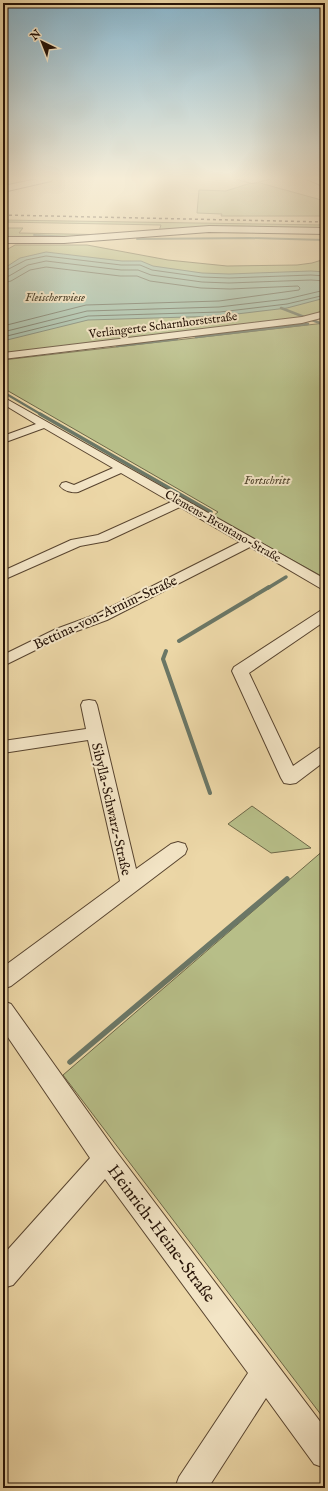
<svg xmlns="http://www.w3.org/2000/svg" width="328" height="1491" font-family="'IM FELL English',serif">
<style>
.green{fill:#b7be88;stroke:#6e6848}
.water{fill:#99baa6;stroke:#6b7766}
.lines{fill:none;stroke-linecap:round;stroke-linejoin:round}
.shore{stroke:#606656;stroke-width:1}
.stream-far4{stroke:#6b7766;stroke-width:2}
.stream-far3{stroke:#6b7766;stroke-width:2.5}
.stream-far2{stroke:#6b7766;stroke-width:3.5}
.stream-far1{stroke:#6b7766;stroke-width:4}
.stream{stroke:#6b7766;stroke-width:5.5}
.street-casing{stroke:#58442f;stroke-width:2}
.secondary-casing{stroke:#261307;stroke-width:2}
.street{fill:#f3e5c6;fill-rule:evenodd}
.secondary{fill:#f3e5c6;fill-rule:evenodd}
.rail{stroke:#261307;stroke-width:1.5;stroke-dasharray:3 3;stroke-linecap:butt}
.labels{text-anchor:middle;stroke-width:4;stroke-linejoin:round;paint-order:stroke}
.far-park-label{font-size:12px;font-style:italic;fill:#52462e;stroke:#f3e5c6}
.far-street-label{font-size:12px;fill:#261307;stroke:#f3e5c6}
.street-label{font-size:14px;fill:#261307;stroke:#f3e5c6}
.near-street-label{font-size:17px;fill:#261307;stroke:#f3e5c6}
</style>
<rect width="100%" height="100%" fill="#ecd7a7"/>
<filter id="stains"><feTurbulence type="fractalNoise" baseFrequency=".005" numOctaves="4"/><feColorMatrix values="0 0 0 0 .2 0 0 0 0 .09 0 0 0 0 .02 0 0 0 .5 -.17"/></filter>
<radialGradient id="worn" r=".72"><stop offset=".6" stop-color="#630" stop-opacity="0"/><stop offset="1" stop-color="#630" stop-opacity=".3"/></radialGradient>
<g class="green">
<path d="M 251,183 L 260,183 L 325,201 L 325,216 L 221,216 L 222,214 L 197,213 L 199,190 L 226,191 Z"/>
<path d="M 3,220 L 325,225 L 325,230 L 159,231 L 161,225 L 3,222 Z"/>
<path d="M 3,228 L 23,228 L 19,233 L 115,235 L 66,239 L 3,239 Z"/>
<path d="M 15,245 L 87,245 L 168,260 L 227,266 L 297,265 L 312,263 L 325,259 L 325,312 L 311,316 L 3,355 L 3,254 L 8,249 Z"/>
<path d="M 325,323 L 325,578 L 213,516 L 218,512 L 3,388 L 3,360 Z"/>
<path d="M 252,806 L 311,848 L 271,853 L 228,824 Z"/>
<path d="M 325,849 L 325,1420 L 63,1075 Z"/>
</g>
<path class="water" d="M 46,252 L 122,261 L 141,261 L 153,266 L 202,273 L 229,274 L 311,271 L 325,272 L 325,298 L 287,308 L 220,316 L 88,320 L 3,341 L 3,269 L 20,258 Z"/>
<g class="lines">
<g class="shore">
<path d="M 3,272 L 26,260 L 46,256 L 121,265 L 140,265 L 152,270 L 202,277 L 229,278 L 311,275 L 325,276"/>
<path d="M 3,277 L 9,276 L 28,265 L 46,261 L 121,270 L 138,270 L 151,275 L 202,282 L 229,283 L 311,280 L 325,281"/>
<path d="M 3,283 L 11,281 L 30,270 L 46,267 L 120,276 L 137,276 L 150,281 L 201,288 L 230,289 L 298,286 L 300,288 L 299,290 L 219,301 L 86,305 L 3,326"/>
<path d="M 3,332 L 87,311 L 219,307 L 287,299 L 325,290"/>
<path d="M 3,337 L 88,316 L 220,312 L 287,304 L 325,295"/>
</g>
<g class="stream-far4">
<path d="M 34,235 L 69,237"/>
<path d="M 137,239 L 250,238 L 325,240"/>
</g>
<g class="stream-far3">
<path d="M 281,308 L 325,325"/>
<path d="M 196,337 L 308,324"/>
<path d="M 117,346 L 177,339"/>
<path d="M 3,392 L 42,415"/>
</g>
<g class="stream-far2">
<path d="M 40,414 L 211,512"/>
<path d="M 268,588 L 286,577"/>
</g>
<g class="stream-far1">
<path d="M 179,641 L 269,587"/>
<path d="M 166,651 L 163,659 L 210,793"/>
</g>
<path class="stream" d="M 70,1062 L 287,879"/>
<defs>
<g id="street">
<path d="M 238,179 L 269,179 L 252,183 Z"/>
<path d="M 307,179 L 315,179 L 325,183 L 325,187 Z"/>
<path d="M 325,311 L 325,317 L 302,323 L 3,359 L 3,353 L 302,317 Z"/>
<path d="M 3,397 L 325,579 L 325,589 L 320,588 L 250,547 L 107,620 L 66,635 L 3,666 L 3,655 L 56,629 L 97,614 L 240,542 L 180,507 L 107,541 L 80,546 L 3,580 L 3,571 L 71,540 L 98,535 L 171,502 L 121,473 L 78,492 C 72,493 64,491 60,486 L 62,483 L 66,482 L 74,485 L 113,468 L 44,428 L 3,443 L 3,436 L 36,424 L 3,404 Z"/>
<path d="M 325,610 L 325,621 L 249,673 L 293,766 L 319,748 L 325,746 L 325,761 L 296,783 L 290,784 L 284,783 L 281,778 L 232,671 L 234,667 L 320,611 Z"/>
<path d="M 89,700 L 95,701 L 97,705 L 136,869 L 171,844 L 178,842 L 185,844 L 187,849 L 185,854 L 11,986 L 3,989 L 3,967 L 120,881 L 88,740 L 3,753 L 3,741 L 86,729 L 81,705 L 83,701 Z"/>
<path d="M 3,1001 L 11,1004 L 115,1150 L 325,1428 L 325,1468 L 314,1464 L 266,1398 L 208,1488 L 175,1488 L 179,1477 L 248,1373 L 105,1179 L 13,1285 L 3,1288 L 3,1255 L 90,1158 L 3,1030 Z"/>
</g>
<g id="secondary">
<path d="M 37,179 L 52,179 L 51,181 L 3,192 L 3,186 Z"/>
<path d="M 209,226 L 325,228 L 325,234 L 209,232 L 64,243 L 3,243 L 3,237 L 64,237 Z"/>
</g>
</defs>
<use href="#street" class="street-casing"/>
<use href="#secondary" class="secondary-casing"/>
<use href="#street" class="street"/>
<use href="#secondary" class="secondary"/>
<path class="rail" d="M 3,215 L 325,222"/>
</g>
<linearGradient id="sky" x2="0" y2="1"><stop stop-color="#88b6ce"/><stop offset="0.46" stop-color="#f6edd7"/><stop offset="1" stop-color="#f6edd7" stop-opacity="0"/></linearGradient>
<rect width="328" height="388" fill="url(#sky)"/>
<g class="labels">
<g class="far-park-label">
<text x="55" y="301">Fleischerwiese</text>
<text x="267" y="484">Fortschritt</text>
</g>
<g class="far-street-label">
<text transform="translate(163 325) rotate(-7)" y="4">Verlängerte Scharnhorststraße</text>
<text transform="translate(223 526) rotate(30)" y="4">Clemens-Brentano-Straße</text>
</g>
<g class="street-label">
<text transform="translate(105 612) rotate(-25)" y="5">Bettina-von-Arnim-Straße</text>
<text transform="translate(112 809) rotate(77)" y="5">Sibylla-Schwarz-Straße</text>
</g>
<g class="near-street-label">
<text transform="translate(162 1233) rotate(53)" y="6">Heinrich-Heine-Straße</text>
</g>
</g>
<rect width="328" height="1491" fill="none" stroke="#ecd7a7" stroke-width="16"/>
<rect x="4" y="4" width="320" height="1483" fill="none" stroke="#261307" stroke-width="2"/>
<rect x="8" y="8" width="312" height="1475" fill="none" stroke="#261307"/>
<g transform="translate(42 42) rotate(317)" stroke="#f3e5c6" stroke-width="3" paint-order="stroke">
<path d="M0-3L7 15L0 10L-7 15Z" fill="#261307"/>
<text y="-6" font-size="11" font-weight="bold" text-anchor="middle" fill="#261307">N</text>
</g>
<rect width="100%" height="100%" filter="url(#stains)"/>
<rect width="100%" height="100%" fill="url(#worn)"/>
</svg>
